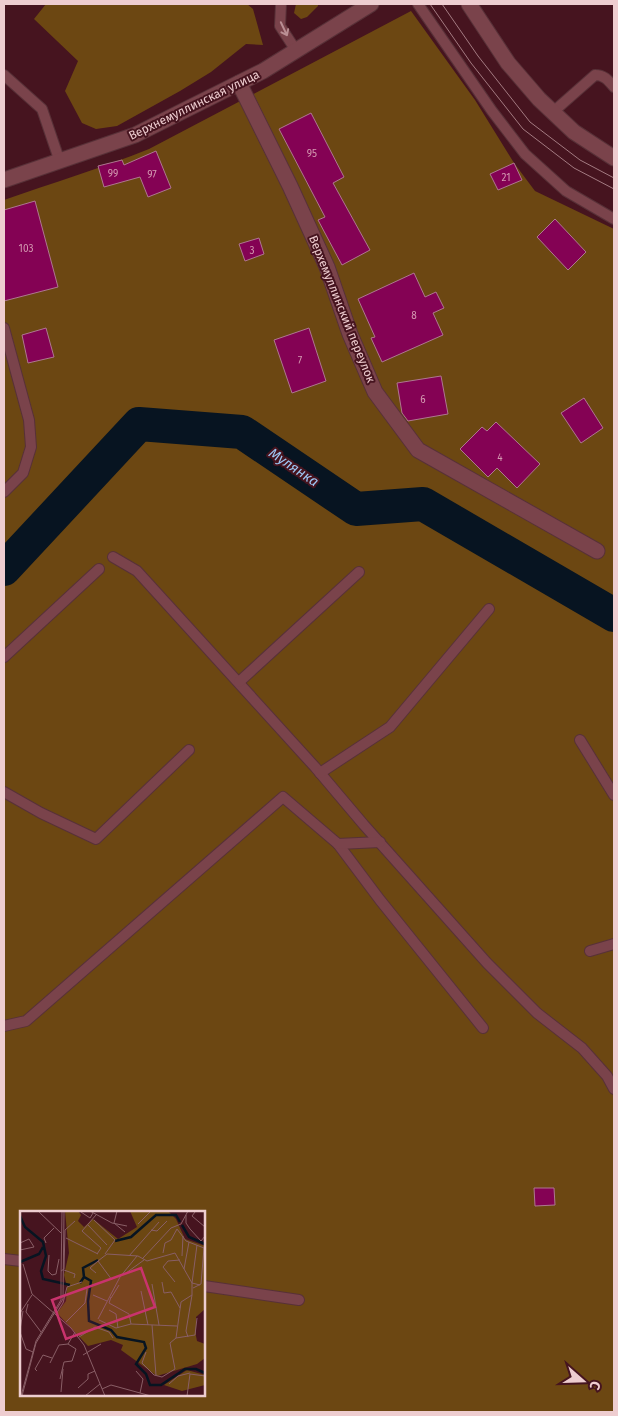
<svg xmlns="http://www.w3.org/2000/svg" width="618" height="1416" font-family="'Fira Sans',sans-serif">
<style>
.green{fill:#6c4712;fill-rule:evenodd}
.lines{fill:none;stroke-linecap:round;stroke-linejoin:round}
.river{stroke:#071421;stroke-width:34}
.building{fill:#840254;stroke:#ae7790}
.service-casing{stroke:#583138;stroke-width:12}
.minor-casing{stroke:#583138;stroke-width:17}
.tertiary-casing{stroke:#583138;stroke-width:17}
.service{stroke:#7a434b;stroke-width:10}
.minor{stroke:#7a434b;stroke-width:15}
.tertiary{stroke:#7a434b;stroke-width:15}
.tram{stroke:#a37a81;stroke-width:1}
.oneway{stroke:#ba8f94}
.labels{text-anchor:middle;stroke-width:4;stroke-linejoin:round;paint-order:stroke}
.number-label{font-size:10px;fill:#d49ab1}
.street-label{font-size:12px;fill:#eecdd0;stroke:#46141f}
.water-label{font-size:14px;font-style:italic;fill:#9dc7f4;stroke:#46141f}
.inset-river{fill:none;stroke:#071421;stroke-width:2.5}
.inset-road{fill:none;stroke:#895e66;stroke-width:1}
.view{fill:#c9336d;fill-opacity:0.15;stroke:#c9336d;stroke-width:2.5}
.inset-edge{fill:none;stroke:#eecdd0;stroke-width:2.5}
</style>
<rect width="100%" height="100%" fill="#46141f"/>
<g class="green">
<path d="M 46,4 L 247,4 L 253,9 L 263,45 L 246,44 L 211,72 L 180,91 L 117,126 L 96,129 L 82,123 L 65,91 L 78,61 L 34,19 Z"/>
<path d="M 296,4 L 318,4 L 318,6 L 307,17 L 301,19 L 294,13 Z"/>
<path d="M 411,11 L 475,100 L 514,163 L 535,191 L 614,229 L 614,1412 L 4,1412 L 4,200 C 52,183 102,168 149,149 ZM 21,1212 L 204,1212 L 204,1395 L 21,1395 Z"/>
</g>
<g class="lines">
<path class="river" d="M 4,569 L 139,424 L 242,432 L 356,509 L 423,504 L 614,615"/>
</g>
<g class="building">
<path d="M 311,113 L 344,177 L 333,183 L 370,250 L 342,265 L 318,220 L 325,217 L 279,129 Z"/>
<path d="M 156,151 L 171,188 L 148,197 L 140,177 L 104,187 L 98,166 L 122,160 L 124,165 Z"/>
<path d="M 514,163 L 522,180 L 498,190 L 490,174 Z"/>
<path d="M 35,201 L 58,287 L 4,301 L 4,210 Z"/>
<path d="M 555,219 L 586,252 L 568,270 L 537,237 Z"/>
<path d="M 259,238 L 264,254 L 245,261 L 239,244 Z"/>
<path d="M 414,273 L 425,297 L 436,292 L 444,308 L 433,313 L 443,335 L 382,362 L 371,338 L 375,337 L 358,299 Z"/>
<path d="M 46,328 L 54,357 L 28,363 L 22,335 Z"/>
<path d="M 309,328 L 326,381 L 292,393 L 274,340 Z"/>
<path d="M 441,376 L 448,414 L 408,421 L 402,413 L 397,383 Z"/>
<path d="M 584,398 L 603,428 L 581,443 L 561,413 Z"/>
<path d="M 496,422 L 540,464 L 517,488 L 497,468 L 488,477 L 460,449 L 482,427 L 487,431 Z"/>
<path d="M 534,1188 L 554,1188 L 555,1205 L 535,1206 Z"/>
</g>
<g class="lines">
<defs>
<g id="service">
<path d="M 281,4 L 280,26 L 297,52"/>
<path d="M 418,4 L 492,111 L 525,154 L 566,191 L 614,219"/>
<path d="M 4,75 L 42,109 L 60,162"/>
<path d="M 553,112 L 595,75 C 604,75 608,80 614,87"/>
<path d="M 4,328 L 29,420 L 31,447 L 23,473 L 4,492"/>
<path d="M 113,557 L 137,571 L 315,767 L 364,825 L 487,963 L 537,1013 L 582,1048 L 607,1076 L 614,1089"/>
<path d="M 4,657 L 99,569"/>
<path d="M 239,682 L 359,572"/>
<path d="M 580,740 L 614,795"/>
<path d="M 320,773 L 390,727 L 489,609"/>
<path d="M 4,792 L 41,813 L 96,839 L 189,750"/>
<path d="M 338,844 L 380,900 L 483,1028"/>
<path d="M 590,951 L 614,944"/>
<path d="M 4,1026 L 26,1021 L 283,797 L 338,844 L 380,842"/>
<path d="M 4,1259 L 21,1261"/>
<path d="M 204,1286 L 299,1300"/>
</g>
<g id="minor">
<path d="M 239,83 L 290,186 L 327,267 L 350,334 L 375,392 L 418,450 L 597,551"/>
<path d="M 4,180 L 135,135 L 263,71 L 371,4"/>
</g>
<path id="tertiary" d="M 469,4 L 508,63 L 539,99 L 574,132 L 614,158"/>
</defs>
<use href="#service" class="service-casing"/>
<use href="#minor" class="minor-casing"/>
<use href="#tertiary" class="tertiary-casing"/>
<use href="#service" class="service"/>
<use href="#minor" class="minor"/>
<use href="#tertiary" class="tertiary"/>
<g class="tram">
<path d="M 430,4 L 471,63 L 523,129 L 574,168 L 614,189"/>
<path d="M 442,4 L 478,56 L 530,122 L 580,160 L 614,178"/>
</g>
</g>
<defs><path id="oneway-shaft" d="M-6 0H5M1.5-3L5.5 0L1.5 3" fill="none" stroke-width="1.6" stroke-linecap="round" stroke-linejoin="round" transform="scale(1.25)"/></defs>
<use class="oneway" href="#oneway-shaft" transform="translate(284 29) rotate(65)"/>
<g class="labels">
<g class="number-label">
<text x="312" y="157">95</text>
<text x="113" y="177">99</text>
<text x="152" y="178">97</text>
<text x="506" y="181">21</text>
<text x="26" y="252">103</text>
<text x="252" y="254">3</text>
<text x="414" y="319">8</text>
<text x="300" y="364">7</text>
<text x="423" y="403">6</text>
<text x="500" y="461">4</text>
</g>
<g class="street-label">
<text transform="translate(194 105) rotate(-26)" y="4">Верхнемуллинская улица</text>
<text transform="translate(342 309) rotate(68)" y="4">Верхемуллинский переулок</text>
</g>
<g class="water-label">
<text transform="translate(294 467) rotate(34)" y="5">Мулянка</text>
</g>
</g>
<g transform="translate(20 1211)">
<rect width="185" height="185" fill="#46141f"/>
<path d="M 45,0 L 58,0 L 61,4 L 58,10 L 64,16 L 73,8 L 98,28 L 117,16 L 110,0 L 148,0 L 156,8 L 165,28 L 185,35 L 185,98 L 176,106 L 176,125 L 177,130 L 185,133 L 185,147 L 177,153 L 137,165 L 101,139 L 103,134 L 91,129 L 68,135 L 37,102 L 46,90 L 47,76 L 44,64 L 49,42 ZM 167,159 L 185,164 L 185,174 L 162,180 L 144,174 Z" fill="#6c4712"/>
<path class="inset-river" d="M 0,5 L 5,16 L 23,31 L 26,45 L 21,60 L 23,68 L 50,74M 162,14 L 169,26 L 185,33M 95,30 L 111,26 L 136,4 L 156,4 L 160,11M 0,51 L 19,43 L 23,36M 64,66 L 63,57 L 78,49M 60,72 L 64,66 L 71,70 L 68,90 L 69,110 L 91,119 L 97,126 L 124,131 L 126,137 L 116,153 L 126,163 L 130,174 L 141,174 L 165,158 L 176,158 L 185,162"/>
<path class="inset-road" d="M 18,0 L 41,22M 70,0 L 92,12 L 107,15M 97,0 L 94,12 L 105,21M 61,1 L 70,7 L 73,2M 175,1 L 172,5 L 185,16M 76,4 L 62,20 L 81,37 L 77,43M 166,4 L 166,12 L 170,18 L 181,30 L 185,25M 74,9 L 95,29 L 85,43M 118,13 L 131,0M 68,14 L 87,34M 157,18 L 166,30 L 184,37 L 181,73 L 173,77M 131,19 L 137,20 L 147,10M 46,27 L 78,43M 0,32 L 9,28 L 14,36 L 0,39M 26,32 L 24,27 L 34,17M 177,34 L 172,72 L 180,74M 143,42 L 145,32 L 151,29 L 157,18M 29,44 L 28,60 L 32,64 L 36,63 L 39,48M 109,45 L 139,11M 162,45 L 163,25M 123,47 L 151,17 L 161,13 L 168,0M 3,53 L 12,83 L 51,117 L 64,134 L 85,185M 164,58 L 169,31M 44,59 L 55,63 L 54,67M 41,60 L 44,58 L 45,19 L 55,10M 76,62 L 70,57 L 78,50M 106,62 L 124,49M 41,68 L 42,0M 92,69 L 78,50 L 87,43 L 118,45 L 127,50 L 155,42 L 172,72 L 172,84 L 161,91 L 156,127 L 150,132 L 155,158 L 142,166 L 134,164 L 122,152 L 126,141M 142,71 L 144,82 L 151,81 L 160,97M 155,71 L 143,56 L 148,50 L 160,49M 132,73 L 139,114M 121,80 L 128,114M 73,84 L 87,90M 91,86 L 89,92 L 109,103 L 111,113M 91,87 L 99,74M 8,93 L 6,101 L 21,121M 89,99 L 96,103 L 98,117M 0,102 L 12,84M 36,103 L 43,92 L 47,76 L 62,71M 78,108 L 100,66 L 117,45M 79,109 L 96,117 L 111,113 L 157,115M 46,111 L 65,92 L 67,78M 132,114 L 136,164M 0,119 L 3,100M 0,121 L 6,138 L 13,141M 59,126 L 75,116 L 89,121 L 93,127M 168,126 L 166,120 L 172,84M 156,127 L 175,124 L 177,107M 63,144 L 81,133M 30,152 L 39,134 L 48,133M 17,160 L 15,158 L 23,144 L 32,147M 116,160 L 123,168 L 120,182M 40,168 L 44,151 L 52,150 L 56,138 L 48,133 L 55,121M 149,173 L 158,165 L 170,162M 58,177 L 68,168 L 68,163 L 75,160M 82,178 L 91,174 L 131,185M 41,181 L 43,158M 1,185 L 16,130 L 41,89 L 41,68M 2,185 L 16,132 L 43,88 L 44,0M 65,185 L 80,173M 167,185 L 170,163 L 185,165"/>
<path class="view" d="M 121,57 L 135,96 L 46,128 L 32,89 Z"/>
<rect width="185" height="185" class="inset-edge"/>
</g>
<rect width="618" height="1416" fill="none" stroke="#eecdd0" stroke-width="10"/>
<g transform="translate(583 1381) rotate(110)" stroke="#46141f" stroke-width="4" paint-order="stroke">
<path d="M0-4L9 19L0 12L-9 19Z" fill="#eecdd0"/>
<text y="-8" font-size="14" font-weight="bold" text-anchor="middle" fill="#eecdd0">С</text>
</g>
</svg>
